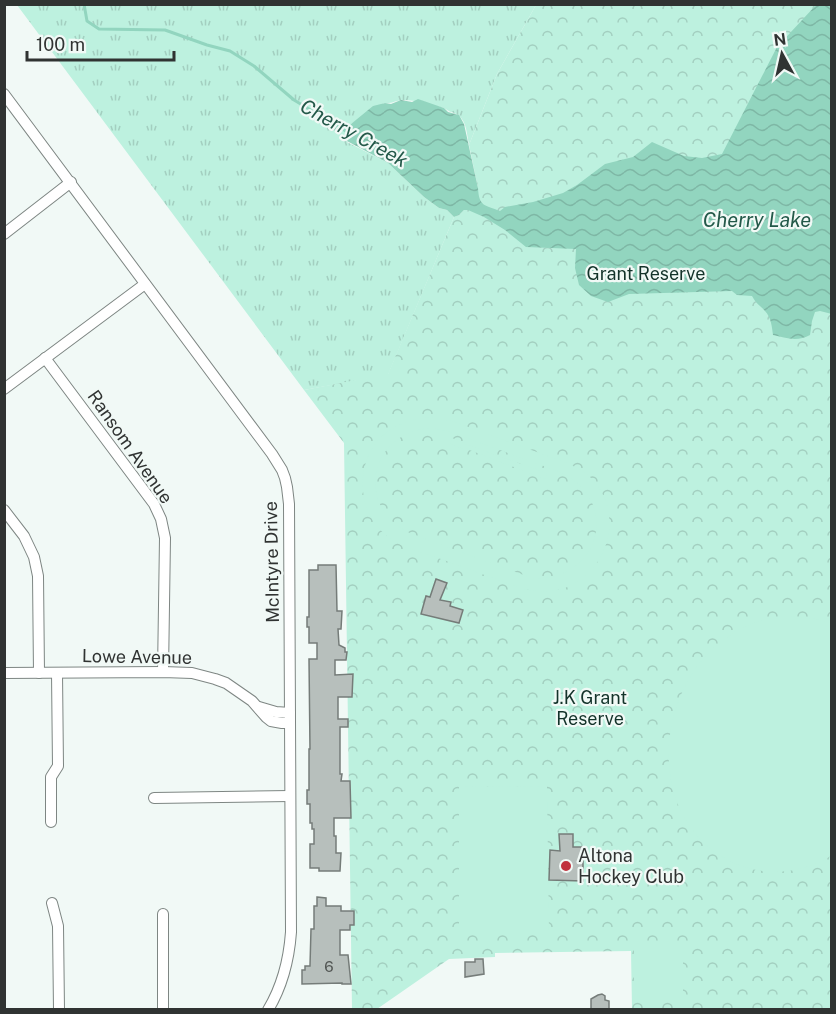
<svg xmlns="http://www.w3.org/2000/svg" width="836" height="1014" font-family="'Public Sans',sans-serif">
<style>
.grass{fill:url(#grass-tufts)}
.forest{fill:url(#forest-crowns)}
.garden{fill:#bdf1df;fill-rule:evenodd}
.water{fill:url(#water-waves)}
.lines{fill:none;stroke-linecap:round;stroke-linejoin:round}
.stream{stroke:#92d5bf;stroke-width:3}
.building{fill:#b7bfbc;stroke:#757c79;stroke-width:1.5}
.minor-casing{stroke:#7e8683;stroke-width:12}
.minor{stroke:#fff;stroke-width:10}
.poi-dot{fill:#c1313d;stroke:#f1f9f6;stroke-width:2}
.labels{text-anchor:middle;stroke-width:4.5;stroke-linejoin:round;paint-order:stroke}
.number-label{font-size:15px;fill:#525654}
.park-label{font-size:18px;fill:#13332a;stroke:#f1f9f6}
.street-label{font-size:18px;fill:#303332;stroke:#f1f9f6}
.poi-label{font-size:18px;fill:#303332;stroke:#f1f9f6;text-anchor:start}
.water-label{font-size:20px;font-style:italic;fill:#235949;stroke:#f1f9f6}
</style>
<defs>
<pattern id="grass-tufts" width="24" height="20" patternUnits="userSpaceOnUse" patternTransform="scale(1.5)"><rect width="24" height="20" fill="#bdf1df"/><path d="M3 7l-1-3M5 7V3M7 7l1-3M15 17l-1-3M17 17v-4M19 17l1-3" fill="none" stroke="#a3cfc0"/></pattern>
<pattern id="forest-crowns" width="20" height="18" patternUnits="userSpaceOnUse" patternTransform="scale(1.5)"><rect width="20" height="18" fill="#bdf1df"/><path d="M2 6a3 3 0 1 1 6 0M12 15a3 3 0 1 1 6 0" fill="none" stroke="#a3cfc0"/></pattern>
<pattern id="water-waves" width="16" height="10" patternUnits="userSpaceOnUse" patternTransform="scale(1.5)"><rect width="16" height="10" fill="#92d5bf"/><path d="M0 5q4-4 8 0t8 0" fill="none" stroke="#7eb7a5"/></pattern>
</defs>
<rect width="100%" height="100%" fill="#f1f9f6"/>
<path class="grass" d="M 17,5 L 536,5 L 497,74 L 469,145 C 467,136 467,121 458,115 C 453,112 449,112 444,108 C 433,105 415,100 404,100 C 396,100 392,104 384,103 L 351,124 L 347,142 L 388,163 L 424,197 L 439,208 L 447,210 L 454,217 L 388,375 L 304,390 Z"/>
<path class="forest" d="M 536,5 L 831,5 L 831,1009 L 632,1009 L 631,951 L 495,953 L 495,957 L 449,959 L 377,1009 L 352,1009 L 344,443 L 304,390 L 388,374 L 454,217 L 459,215 L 464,210 L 468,209 L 478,188 L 469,145 L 497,74 Z"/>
<g class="garden">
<path d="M 428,417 L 452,421 L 564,462 C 575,466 586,472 594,481 C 624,516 608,572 565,588 C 550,593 536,592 520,588 C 493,578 466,568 438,558 C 422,552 402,548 388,537 C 363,517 356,483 369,454 C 381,431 403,420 428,417 ZM 430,428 L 448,431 L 560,472 C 622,500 600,583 532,578 L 412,534 C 354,509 368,433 430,428 Z"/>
<path d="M 452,438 L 465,443 L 465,444 L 547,473 L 545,479 L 464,448 L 463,449 L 450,444 Z"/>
<path d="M 781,616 C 799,616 814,618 831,623 L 831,856 C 822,861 813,866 802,868 C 747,884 689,848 674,793 C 658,738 679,671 726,638 C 742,626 761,620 781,616 Z"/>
<path d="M 547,786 L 549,932 L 459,932 L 459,787 Z"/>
<rect x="634" y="947" width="49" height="53"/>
</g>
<path class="water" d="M 816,5 L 831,5 L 832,314 L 820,311 L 815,312 L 812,321 L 810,335 C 798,342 785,338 773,335 C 772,327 771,317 765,311 C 759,304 757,305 752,296 L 737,295 L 732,291 L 629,294 L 608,302 L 591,296 L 579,285 L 575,268 L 576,249 L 526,247 L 505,230 L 484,217 L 468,210 L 464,210 L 459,215 L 454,217 L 447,210 L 439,208 L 424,197 L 388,163 L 347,141 L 345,135 L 351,124 L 373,106 L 385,103 L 391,104 L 401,100 L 412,102 L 418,99 L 444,108 L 448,112 L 459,115 L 464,124 L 478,188 C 479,207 485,205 500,211 L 505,207 L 533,202 L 563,193 L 577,185 L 605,164 L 633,157 L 652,142 L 684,156 L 702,158 L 722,154 L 777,47 Z"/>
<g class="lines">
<path class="stream" d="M 84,4 L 87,21 L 99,29 L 165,30 L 207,45 L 230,51 L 254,66 L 294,100 L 349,133"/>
</g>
<g class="building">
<path d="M 318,565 L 336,565 L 337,611 L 342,611 L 341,629 L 338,629 L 339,645 L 345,648 L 345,652 L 347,652 L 346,660 L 335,660 L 335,675 L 353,674 L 352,697 L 338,697 L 338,719 L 348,719 L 348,727 L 340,727 L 340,774 L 342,774 L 341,781 L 350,781 L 351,818 L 334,818 L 334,836 L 336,836 L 336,853 L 341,853 L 340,871 L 319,871 L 319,868 L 310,868 L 310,844 L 314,844 L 314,829 L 312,829 L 312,823 L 310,823 L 310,804 L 307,804 L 307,790 L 309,790 L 309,749 L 310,749 L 309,659 L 317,659 L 317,643 L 309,643 L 309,627 L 307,627 L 307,617 L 309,617 L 309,570 L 318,570 Z"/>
<path d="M 436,579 L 447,583 L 440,600 L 451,602 L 450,606 L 463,610 L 459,623 L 421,614 L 426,596 L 430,597 Z"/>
<path d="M 559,834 L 573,834 L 573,847 L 583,847 L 583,881 L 549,880 L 550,850 L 560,851 Z"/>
<path d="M 317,897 L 326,898 L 326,906 L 341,906 L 341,911 L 354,911 L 354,925 L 350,925 L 350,930 L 340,930 L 340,955 L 348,955 L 351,984 L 342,984 L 342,983 L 302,984 L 302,970 L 305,970 L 305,966 L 310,966 L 311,929 L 314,929 L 314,906 L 317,906 Z"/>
<path d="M 475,959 L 483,959 L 484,974 L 465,977 L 465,962 L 475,962 Z"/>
<path d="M 602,994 L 605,996 L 605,1000 L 609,1001 L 609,1010 L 591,1010 L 591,999 L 598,995 Z"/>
</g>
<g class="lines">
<defs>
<g id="minor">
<path d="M 4,94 L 272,454 L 282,470 L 285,478 L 287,487 L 289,504 L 291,932 C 289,960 283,985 268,1010"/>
<path d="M 4,234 L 71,182"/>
<path d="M 45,358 L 154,504 L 161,519 L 165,538 L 163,672"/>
<path d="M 4,389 L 145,284"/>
<path d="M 4,510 L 24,536 L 34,557 L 38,576 L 39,673"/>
<path d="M 4,673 L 163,672 L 192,673 L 215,679 L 226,683 L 252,701 L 266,717 L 271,721 L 282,723 L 290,723"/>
<path d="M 259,707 L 276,712 L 290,713"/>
<path d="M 154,798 L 290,796"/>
<path d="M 51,822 L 51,777 L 58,766 L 57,673"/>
<path d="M 52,903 L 58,926 L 59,1010"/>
<path d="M 163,1010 L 163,914"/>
</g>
</defs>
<use href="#minor" class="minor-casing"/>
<use href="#minor" class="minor"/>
</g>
<circle class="poi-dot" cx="566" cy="866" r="6"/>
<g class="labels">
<g class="number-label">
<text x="329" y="972">6</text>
</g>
<g class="park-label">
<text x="646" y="280">Grant Reserve</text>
<text x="590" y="704">J.K Grant<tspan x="590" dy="21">Reserve</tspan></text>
</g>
<g class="street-label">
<text transform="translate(130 447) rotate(55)" y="6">Ransom Avenue</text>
<text transform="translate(272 562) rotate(-91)" y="6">McIntyre Drive</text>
<text transform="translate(137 657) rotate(1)" y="6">Lowe Avenue</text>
</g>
<g class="poi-label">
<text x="578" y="862">Altona<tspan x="578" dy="21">Hockey Club</tspan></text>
</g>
<g class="water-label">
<text transform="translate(354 133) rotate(29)" y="7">Cherry Creek</text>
<text x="757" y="227">Cherry Lake</text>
</g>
</g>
<rect width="836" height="1014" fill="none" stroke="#303332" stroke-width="12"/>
<g transform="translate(782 54) rotate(352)" stroke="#f1f9f6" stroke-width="4.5" paint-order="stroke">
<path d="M0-4.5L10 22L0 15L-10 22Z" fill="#303332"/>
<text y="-9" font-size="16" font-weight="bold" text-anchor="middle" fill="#303332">N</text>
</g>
<path d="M27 51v9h147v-9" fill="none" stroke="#303332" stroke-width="3"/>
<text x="36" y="51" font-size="18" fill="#303332" stroke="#f1f9f6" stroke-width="4.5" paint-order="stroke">100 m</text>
</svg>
